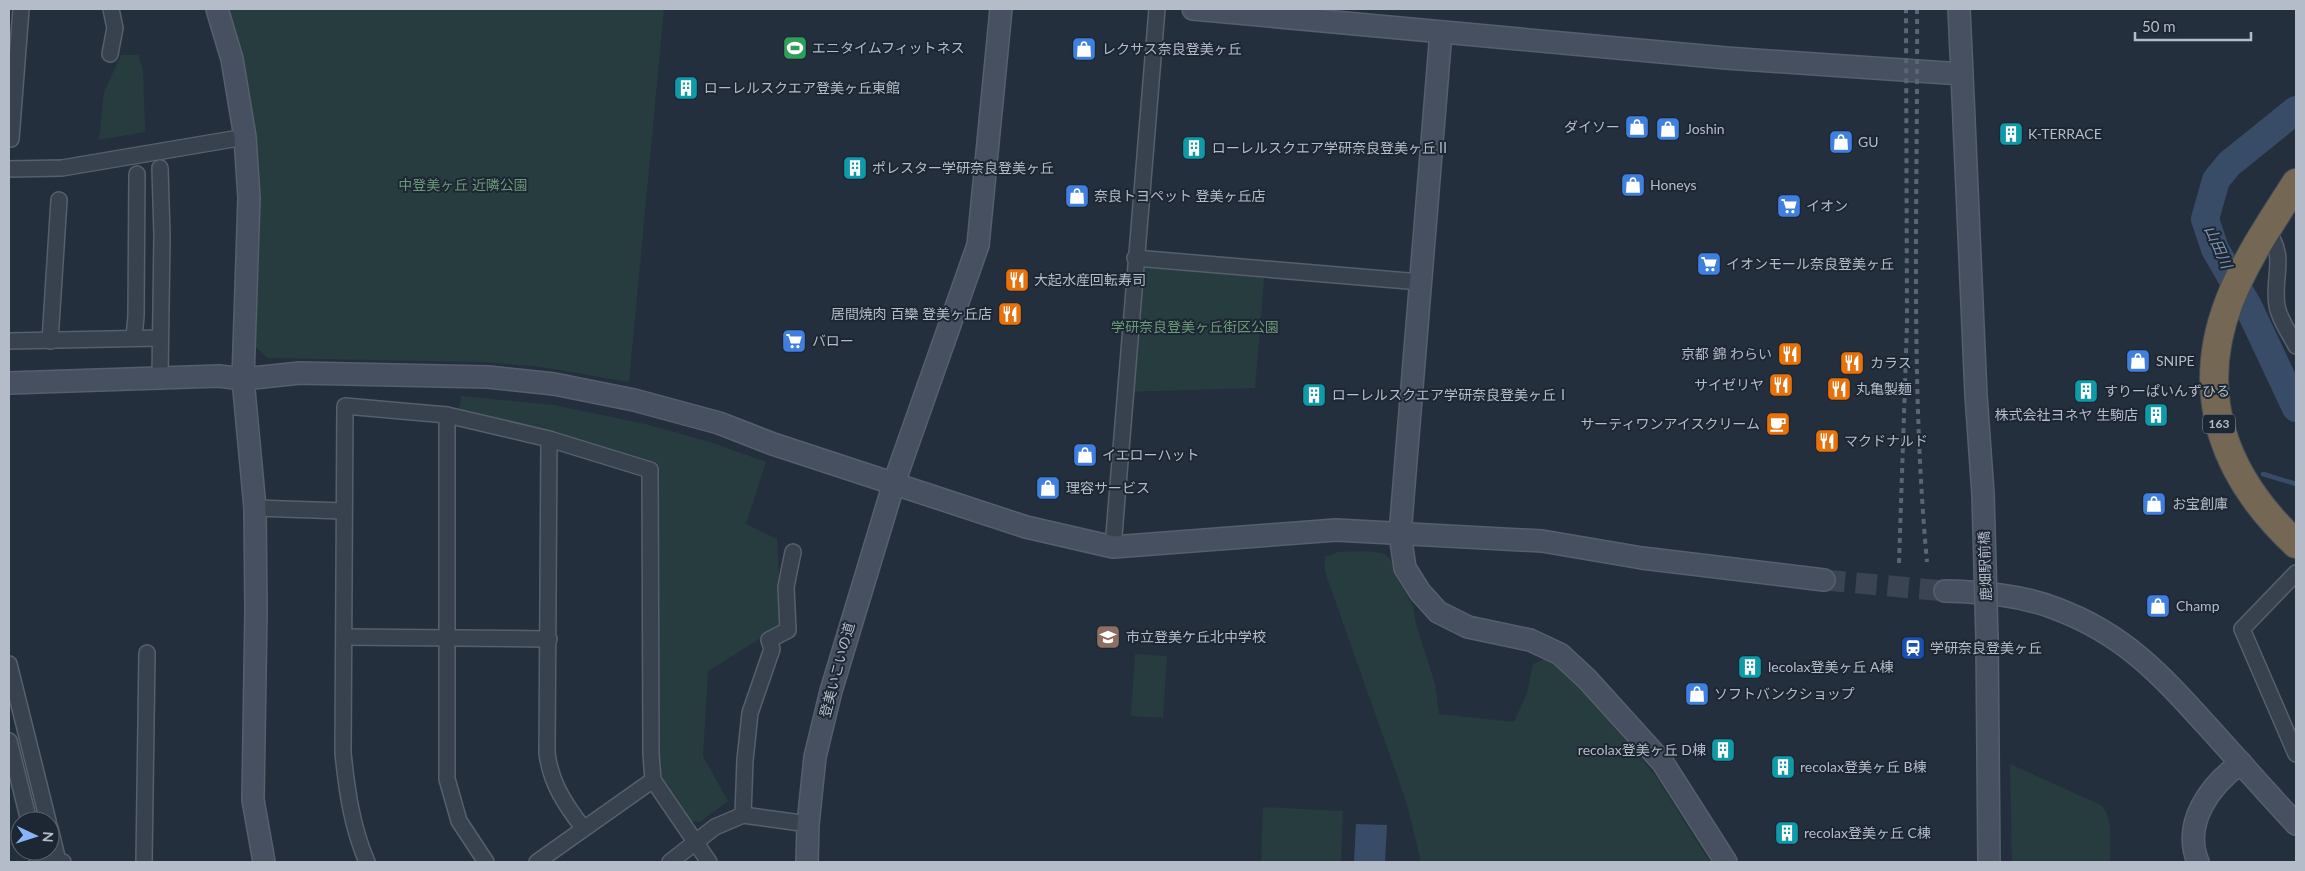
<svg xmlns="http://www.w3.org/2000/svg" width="2305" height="871" font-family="Lato,'Noto Sans JP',sans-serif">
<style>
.green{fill:#263c3f}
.water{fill:#394c67}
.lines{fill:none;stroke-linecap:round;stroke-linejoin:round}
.stream{stroke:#394c67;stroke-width:4.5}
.river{stroke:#394c67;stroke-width:28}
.secondary-tunnel{stroke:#3a4453;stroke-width:21;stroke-dasharray:21 11;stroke-linecap:butt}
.street-casing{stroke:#565f6c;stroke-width:18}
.secondary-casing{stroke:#565f6c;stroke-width:24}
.highway-casing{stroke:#434c59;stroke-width:30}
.street{stroke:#38414e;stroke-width:15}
.secondary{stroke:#465061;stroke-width:21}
.highway{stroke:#746855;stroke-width:28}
.rail{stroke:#5a6575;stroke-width:4;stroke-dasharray:5 5;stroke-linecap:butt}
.secondary-bridge-casing{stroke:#565f6c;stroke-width:24;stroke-linecap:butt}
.secondary-bridge{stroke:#465061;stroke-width:21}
.labels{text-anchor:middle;stroke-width:4;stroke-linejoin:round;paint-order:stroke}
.shield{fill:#1d2633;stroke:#878f9c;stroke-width:1}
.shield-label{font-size:12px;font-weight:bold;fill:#b4bcc9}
.poi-label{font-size:14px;fill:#b4bcc9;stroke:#1d2633;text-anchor:start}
.park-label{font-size:14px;fill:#6b9a76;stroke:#1d2633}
.street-label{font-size:14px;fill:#b4bcc9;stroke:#1d2633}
.water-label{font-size:15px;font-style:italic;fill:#7c92b1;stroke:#1d2633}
</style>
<rect width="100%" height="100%" fill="#242f3e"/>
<g class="green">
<path d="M 228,9 L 664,9 L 629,382 L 541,367 L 483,362 L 268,358 L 254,346 C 257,284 264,220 257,159 C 252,108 239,58 228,9 Z"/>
<path d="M 121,55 L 138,55 L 143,69 L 145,132 L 99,140 L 104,92 Z"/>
<path d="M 1135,258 L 1265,269 L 1255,388 L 1125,392 Z"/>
<path d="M 461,396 L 554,405 L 645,424 L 710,442 L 766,462 L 746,524 L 777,539 L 782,625 L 708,671 L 703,756 L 728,801 L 700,822 L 689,821 L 665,785 L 658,766 L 657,465 L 459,409 Z"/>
<path d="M 1363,551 L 1383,553 L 1392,561 L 1397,578 L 1413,606 L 1416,624 L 1435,684 L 1439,714 L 1514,722 L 1527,693 L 1533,664 L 1551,656 L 1570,675 L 1655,775 L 1710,862 L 1421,862 L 1406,801 L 1325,572 L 1325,557 L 1338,552 Z"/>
<path d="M 1135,654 L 1167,656 L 1163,718 L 1131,716 Z"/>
<path d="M 2010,764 L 2101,805 C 2114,818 2110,845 2110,862 L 2012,862 Z"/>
<path d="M 1263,807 L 1343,811 L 1341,862 L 1261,862 Z"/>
</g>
<path class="water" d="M 1356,824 L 1387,825 L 1385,862 L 1354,862 Z"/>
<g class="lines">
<path class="stream" d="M 2263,474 L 2296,484"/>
<path class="river" d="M 2296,110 L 2229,164 L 2216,180 L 2205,219 L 2215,249 L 2248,306 L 2296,408"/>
<path class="secondary-tunnel" d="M 1824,580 L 1945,591"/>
<defs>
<g id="street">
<path d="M 110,54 L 115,28 L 111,9"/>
<path d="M 11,139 L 21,9"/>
<path d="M 9,169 L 62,168 L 245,137"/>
<path d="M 2266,230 C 2288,256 2272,277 2277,306 C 2279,319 2290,334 2296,346"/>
<path d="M 1135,258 L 1420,282"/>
<path d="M 134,338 L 136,316 L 137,174"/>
<path d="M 9,341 L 159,338"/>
<path d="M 50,341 L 59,200"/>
<path d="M 160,378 L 162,235 L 160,168"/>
<path d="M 447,415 L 447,779 L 459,821 L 486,862"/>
<path d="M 549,439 L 547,753 C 551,784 565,804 583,828"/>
<path d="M 255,508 L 343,511"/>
<path d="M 1113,547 L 1157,9"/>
<path d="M 2296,573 L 2242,629 L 2296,754"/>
<path d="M 344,637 L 549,639"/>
<path d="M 9,664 L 48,821"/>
<path d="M 9,741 L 29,821"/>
<path d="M 743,815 L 745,760 L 750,713 L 772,649 L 769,640 L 788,630 L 786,587 L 793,552"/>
<path d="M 50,828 L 58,861"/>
<path d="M 37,862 L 58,861 L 63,862"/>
<path d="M 144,862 L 147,653"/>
<path d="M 367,862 C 352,827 347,792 343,753 L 345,406 L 447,415 L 549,439 L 650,470 L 651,754 L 653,780 L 709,862"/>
<path d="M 537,862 L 653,780"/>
<path d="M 670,862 L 715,827 L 743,815 L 808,824"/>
</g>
<g id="secondary">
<path d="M 217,9 L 232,59 L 245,137 L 249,198 L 243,379 L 255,508 L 256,610 L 253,800 L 264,862"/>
<path d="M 1193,9 L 1726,58 L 1962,74 L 1976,395 L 1983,494"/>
<path d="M 1959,9 L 1962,74"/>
<path d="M 1441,32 L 1400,534 L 1405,568 L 1420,592 L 1438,612 L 1468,627 L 1530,640 L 1560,654 L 1587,679 L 1663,763 L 1726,862"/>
<path d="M 9,383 L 219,376 L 243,379 L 300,373 L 488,377 L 554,384 L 634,400 L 719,423 L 773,444 L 1026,527 L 1113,547 L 1336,530 L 1542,541 L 1642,558 L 1824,580"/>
<path d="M 1945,591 C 1982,592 2022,595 2057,609 C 2126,635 2162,676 2210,729 C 2239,761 2267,793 2296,824"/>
<path d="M 1987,638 L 1989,862"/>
<path d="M 807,862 L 808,824 L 815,757 L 831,691 L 894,483 L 978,245 L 1001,9"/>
<path d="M 2198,862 C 2182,823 2210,785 2241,763"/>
</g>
<path id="highway" d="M 2296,183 C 2272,221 2245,260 2229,302 C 2193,396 2225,478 2296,544"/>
</defs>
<use href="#street" class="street-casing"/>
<use href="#secondary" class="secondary-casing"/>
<use href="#highway" class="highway-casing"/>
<use href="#street" class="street"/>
<use href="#secondary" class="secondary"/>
<use href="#highway" class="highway"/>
<g class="rail">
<path d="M 1917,9 C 1918,193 1910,378 1927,562"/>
<path d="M 1899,563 L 1907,325 L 1906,9"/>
</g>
<defs>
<path id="secondary-bridge" d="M 1983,494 L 1987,638"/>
</defs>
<use href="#secondary-bridge" class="secondary-bridge-casing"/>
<use href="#secondary-bridge" class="secondary-bridge"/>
</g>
<defs>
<symbol id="stadium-square" viewBox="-11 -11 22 22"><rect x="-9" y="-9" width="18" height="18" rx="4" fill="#2e9e5b" stroke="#1d2633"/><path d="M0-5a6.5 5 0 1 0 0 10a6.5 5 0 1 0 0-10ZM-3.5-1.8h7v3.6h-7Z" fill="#fff"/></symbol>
<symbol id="shop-square" viewBox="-11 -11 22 22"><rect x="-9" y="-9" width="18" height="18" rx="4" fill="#3f7fe0" stroke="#1d2633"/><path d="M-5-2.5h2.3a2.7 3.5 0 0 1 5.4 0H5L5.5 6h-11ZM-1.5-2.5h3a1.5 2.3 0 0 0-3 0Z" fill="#fff"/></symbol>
<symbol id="building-square" viewBox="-11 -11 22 22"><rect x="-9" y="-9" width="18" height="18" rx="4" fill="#0f9aa8" stroke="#1d2633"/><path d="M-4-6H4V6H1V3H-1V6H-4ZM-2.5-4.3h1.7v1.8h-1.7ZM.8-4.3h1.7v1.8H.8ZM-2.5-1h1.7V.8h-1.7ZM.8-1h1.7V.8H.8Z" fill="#fff"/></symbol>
<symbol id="supermarket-square" viewBox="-11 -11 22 22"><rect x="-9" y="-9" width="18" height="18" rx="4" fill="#3f7fe0" stroke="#1d2633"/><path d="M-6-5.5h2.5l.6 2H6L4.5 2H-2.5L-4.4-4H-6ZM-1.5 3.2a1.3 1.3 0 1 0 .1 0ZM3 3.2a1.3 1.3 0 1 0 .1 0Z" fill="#fff"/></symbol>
<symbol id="restaurant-square" viewBox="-11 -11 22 22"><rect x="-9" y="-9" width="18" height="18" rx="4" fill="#e8710a" stroke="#1d2633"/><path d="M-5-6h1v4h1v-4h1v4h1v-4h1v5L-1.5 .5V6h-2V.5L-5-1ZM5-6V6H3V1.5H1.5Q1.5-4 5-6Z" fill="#fff"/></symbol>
<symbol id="cafe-square" viewBox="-11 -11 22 22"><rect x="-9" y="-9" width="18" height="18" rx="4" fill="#e8710a" stroke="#1d2633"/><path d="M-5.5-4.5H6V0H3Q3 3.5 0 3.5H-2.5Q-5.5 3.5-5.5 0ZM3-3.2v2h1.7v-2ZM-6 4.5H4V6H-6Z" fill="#fff"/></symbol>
<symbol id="school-square" viewBox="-11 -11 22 22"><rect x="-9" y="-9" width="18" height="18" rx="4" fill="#8d6e63" stroke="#1d2633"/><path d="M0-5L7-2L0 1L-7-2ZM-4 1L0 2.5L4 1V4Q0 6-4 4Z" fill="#fff"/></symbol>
<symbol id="station-square" viewBox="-11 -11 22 22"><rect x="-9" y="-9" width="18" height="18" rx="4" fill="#1a4fb4" stroke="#1d2633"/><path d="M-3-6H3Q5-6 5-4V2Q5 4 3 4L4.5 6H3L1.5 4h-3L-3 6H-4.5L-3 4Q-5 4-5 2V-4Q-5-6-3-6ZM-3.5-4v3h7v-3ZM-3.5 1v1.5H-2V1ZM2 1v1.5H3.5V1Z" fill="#fff"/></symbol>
</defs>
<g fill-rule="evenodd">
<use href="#stadium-square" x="781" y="34" width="28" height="28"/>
<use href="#shop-square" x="1070" y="35" width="28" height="28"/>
<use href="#building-square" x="672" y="74" width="28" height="28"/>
<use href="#shop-square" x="1623" y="113" width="28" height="28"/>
<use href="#shop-square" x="1654" y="115" width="28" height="28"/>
<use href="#building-square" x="1997" y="120" width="28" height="28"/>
<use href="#shop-square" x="1827" y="128" width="28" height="28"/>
<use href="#building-square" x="1180" y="134" width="28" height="28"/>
<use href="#building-square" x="841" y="154" width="28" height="28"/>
<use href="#shop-square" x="1619" y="171" width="28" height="28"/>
<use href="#shop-square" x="1063" y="182" width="28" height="28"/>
<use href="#supermarket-square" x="1775" y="192" width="28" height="28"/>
<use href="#supermarket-square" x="1695" y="250" width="28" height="28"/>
<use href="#restaurant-square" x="1003" y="266" width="28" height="28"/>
<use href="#restaurant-square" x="996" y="300" width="28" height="28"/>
<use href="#supermarket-square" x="780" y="327" width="28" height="28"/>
<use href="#restaurant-square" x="1776" y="340" width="28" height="28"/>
<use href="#shop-square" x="2124" y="347" width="28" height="28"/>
<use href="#restaurant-square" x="1838" y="349" width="28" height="28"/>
<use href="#restaurant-square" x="1767" y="371" width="28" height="28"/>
<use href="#restaurant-square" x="1825" y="375" width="28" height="28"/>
<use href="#building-square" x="2072" y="377" width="28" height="28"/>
<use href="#building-square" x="1300" y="381" width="28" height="28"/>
<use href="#building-square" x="2142" y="401" width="28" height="28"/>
<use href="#cafe-square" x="1764" y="410" width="28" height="28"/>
<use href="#restaurant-square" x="1813" y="427" width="28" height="28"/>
<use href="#shop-square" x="1071" y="441" width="28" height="28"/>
<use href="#shop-square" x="1034" y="474" width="28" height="28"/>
<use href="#shop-square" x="2140" y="490" width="28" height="28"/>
<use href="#shop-square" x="2144" y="592" width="28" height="28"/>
<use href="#school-square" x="1094" y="623" width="28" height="28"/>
<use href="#station-square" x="1899" y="634" width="28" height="28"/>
<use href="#building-square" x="1736" y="653" width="28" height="28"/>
<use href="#shop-square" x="1683" y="680" width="28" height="28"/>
<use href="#building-square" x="1709" y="736" width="28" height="28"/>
<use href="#building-square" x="1769" y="753" width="28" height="28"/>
<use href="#building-square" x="1773" y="819" width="28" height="28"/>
</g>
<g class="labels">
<rect class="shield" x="2203" y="414.5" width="32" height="19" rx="4"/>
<g class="shield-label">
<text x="2219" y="428">163</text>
</g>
<g class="poi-label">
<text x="812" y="53">エニタイムフィットネス</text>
<text x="1102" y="54">レクサス奈良登美ヶ丘</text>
<text x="704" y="93">ローレルスクエア登美ヶ丘東館</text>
<text x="1620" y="132" text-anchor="end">ダイソー</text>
<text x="1686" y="134">Joshin</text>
<text x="2028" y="139">K-TERRACE</text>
<text x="1858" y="147">GU</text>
<text x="1212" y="153">ローレルスクエア学研奈良登美ヶ丘Ⅱ</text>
<text x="872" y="173">ポレスター学研奈良登美ヶ丘</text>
<text x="1650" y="190">Honeys</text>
<text x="1094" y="201">奈良トヨペット 登美ヶ丘店</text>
<text x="1806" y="211">イオン</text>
<text x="1726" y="269">イオンモール奈良登美ヶ丘</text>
<text x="1034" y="285">大起水産回転寿司</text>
<text x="992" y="319" text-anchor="end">居間焼肉 百欒 登美ヶ丘店</text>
<text x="812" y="346">バロー</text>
<text x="1772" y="359" text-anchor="end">京都 錦 わらい</text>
<text x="2156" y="366">SNIPE</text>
<text x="1870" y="368">カラス</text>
<text x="1764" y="390" text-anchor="end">サイゼリヤ</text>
<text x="1856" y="394">丸亀製麺</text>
<text x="2104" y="396">すりーぱいんずひる</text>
<text x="1332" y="400">ローレルスクエア学研奈良登美ヶ丘Ⅰ</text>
<text x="2138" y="420" text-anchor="end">株式会社ヨネヤ 生駒店</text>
<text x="1760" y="429" text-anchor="end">サーティワンアイスクリーム</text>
<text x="1844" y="446">マクドナルド</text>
<text x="1102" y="460">イエローハット</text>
<text x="1066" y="493">理容サービス</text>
<text x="2172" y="509">お宝創庫</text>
<text x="2176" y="611">Champ</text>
<text x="1126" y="642">市立登美ケ丘北中学校</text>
<text x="1930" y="653">学研奈良登美ヶ丘</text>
<text x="1768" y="672">lecolax登美ヶ丘 A棟</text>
<text x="1714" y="699">ソフトバンクショップ</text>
<text x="1706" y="755" text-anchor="end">recolax登美ヶ丘 D棟</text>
<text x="1800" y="772">recolax登美ヶ丘 B棟</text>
<text x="1804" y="838">recolax登美ヶ丘 C棟</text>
</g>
<g class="park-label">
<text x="463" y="190">中登美ヶ丘 近隣公園</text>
<text x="1195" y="332">学研奈良登美ヶ丘街区公園</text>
</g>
<g class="street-label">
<text transform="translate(1985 566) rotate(-92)" y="5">鹿畑駅前橋</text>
<text transform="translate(837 670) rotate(-75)" y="5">登美いこいの道</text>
</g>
<g class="water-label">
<text transform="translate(2218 247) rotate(66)" y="5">山田川</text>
</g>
</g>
<rect width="2305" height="871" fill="none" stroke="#b4bcc9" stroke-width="20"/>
<g transform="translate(35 836) rotate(94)"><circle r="24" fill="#1d2633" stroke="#59626f"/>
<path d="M0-4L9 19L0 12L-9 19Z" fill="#8ab4f8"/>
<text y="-8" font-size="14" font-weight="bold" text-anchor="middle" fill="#b4bcc9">N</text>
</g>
<path d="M2135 32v8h116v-8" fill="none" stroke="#b4bcc9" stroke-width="2.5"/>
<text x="2142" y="32" font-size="15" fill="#b4bcc9" stroke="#1d2633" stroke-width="4" paint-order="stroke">50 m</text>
</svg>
